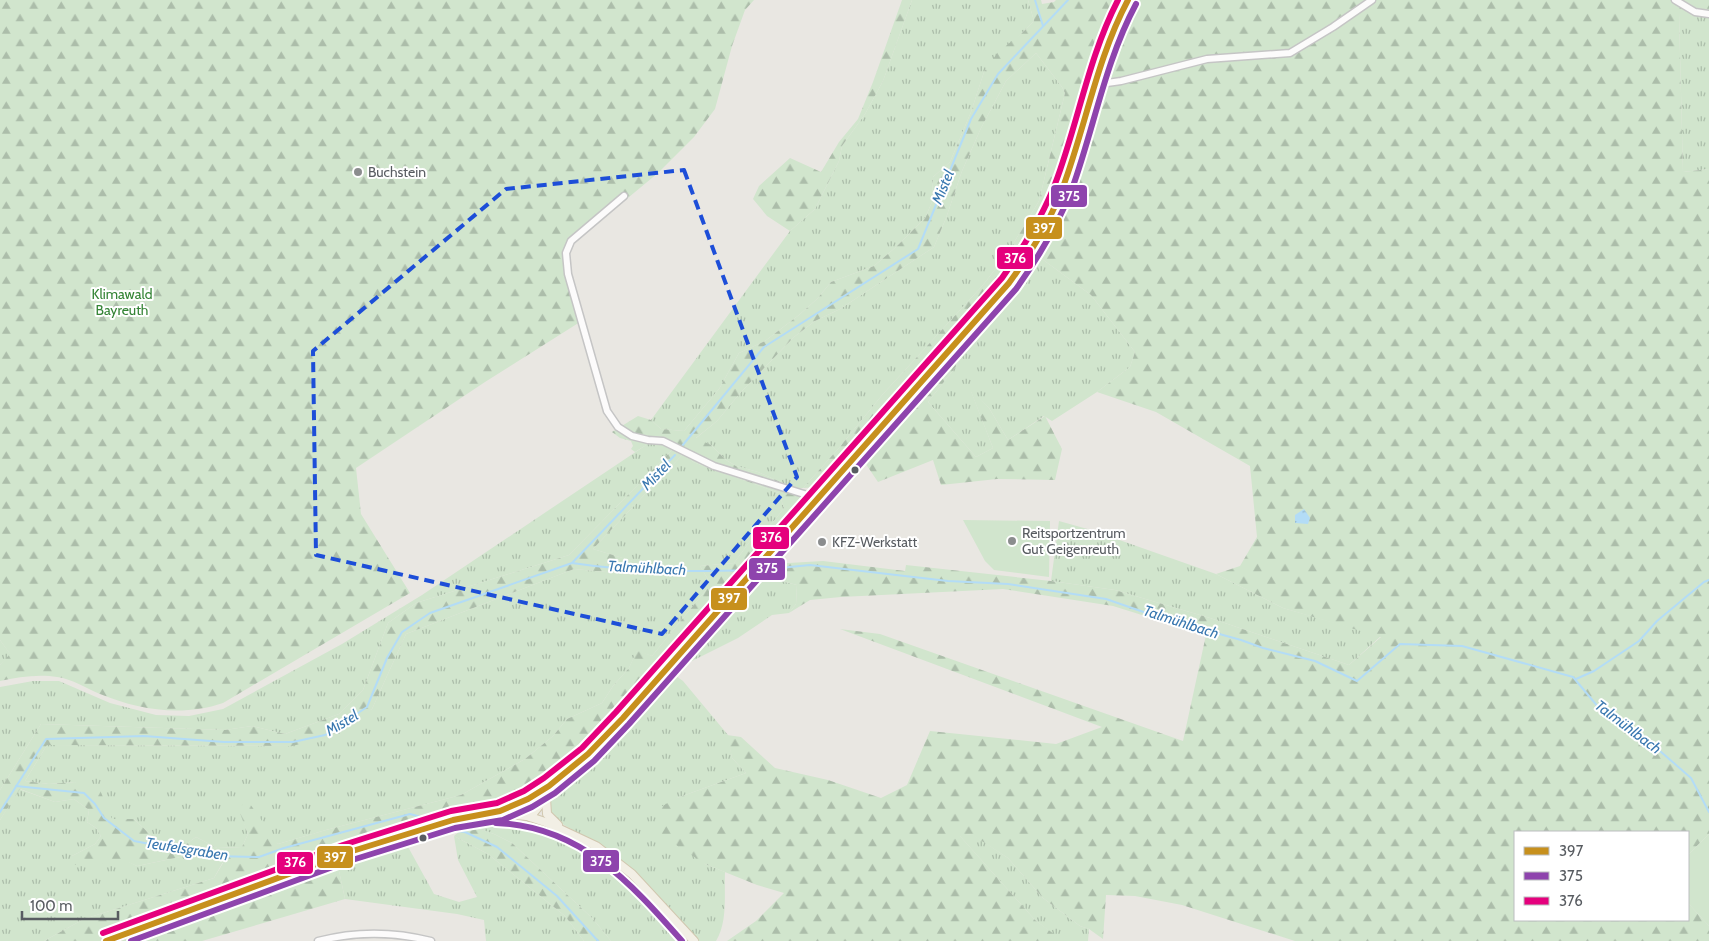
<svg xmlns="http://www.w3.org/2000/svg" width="1709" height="941" font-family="Cabin,sans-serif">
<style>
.grass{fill:url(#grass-tufts)}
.forest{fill:url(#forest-firs);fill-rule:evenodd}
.garden{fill:#d1e5cd}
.water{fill:url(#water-ripples)}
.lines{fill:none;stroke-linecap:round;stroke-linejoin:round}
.stream{stroke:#b3dcf6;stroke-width:2}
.minor-casing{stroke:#c5c5c5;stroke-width:9}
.major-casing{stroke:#d1c7af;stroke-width:10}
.minor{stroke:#fcfbfb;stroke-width:6}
.major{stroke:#f2efe5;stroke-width:8}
.bus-1-casing{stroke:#fff;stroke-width:10}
.bus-2-casing{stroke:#fff;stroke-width:10}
.bus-3-casing{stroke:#fff;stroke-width:10}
.bus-1{stroke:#c7901d;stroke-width:6}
.bus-2{stroke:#8e44ad;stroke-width:6}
.bus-3{stroke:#e5007d;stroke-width:6}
.marked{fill:none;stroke:#1d4ed8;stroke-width:4;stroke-dasharray:10 6;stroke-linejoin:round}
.poi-dot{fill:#8b8d8e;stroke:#fff;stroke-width:2}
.bus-dot{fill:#585c61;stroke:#fff;stroke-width:2}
.labels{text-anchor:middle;stroke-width:4;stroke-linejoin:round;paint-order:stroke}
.poi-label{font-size:14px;fill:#585c61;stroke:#fff;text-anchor:start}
.park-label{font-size:14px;fill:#348435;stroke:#fff}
.water-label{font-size:15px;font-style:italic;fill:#3a78b0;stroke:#fff}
.line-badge{stroke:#fff;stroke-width:2}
.badge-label{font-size:14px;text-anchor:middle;font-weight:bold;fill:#fff}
</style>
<defs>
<pattern id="grass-tufts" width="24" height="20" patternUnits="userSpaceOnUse" patternTransform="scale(1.25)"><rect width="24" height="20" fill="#d1e5cd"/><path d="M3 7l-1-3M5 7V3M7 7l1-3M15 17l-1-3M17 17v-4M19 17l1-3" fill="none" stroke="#acbdaa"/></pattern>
<pattern id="forest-firs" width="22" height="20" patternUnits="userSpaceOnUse" patternTransform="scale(1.25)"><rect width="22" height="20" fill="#d1e5cd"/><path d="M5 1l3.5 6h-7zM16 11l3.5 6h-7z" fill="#acbdaa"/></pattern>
<pattern id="water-ripples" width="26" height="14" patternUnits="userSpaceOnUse" patternTransform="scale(1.25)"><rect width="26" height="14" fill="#b3dcf6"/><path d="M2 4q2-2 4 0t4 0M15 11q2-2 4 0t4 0" fill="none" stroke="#94b6cb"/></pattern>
</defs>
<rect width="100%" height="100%" fill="#e9e7e2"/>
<g class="grass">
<path d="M 912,0 L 1028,0 L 1034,21 L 984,72 L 971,112 L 950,162 L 933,177 L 932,202 L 925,218 L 896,247 L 874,266 L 831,282 L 817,299 L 799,315 L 765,341 L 739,353 L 719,389 L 684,431 L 661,429 L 651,420 L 790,231 L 815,209 L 839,161 L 842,146 L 865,114 L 883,81 Z"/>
<path d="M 1679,13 L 1709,18 L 1709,169 L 1683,172 Z"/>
<path d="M 1036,53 L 1062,87 L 1065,93 L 1039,201 L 1007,254 L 983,285 L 883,394 L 838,449 L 803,488 L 794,488 L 758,472 L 736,466 L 726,460 L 711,445 L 695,439 L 717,421 L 741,392 L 794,337 L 815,321 L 840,309 L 934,247 L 946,218 L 962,171 L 981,128 L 1006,81 Z"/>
<path d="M 1038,256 L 1091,295 L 1135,352 L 1130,367 L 1097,392 L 1052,421 L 1044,416 L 1008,440 L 989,408 L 971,391 L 993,448 L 976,457 L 928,402 L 955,368 L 965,351 L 1011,297 Z"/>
<path d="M 663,441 L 675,447 L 569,555 L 416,603 L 388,623 L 363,690 L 339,714 L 285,734 L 252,726 L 225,730 L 41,724 L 0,790 L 0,687 L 33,681 L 59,681 L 110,703 L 156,715 L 189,716 L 223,709 L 342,644 L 422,595 L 649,443 Z"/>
<path d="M 685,452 L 693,462 L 779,493 L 784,508 L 774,521 L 751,540 L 734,563 L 700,566 L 709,581 L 706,590 L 652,656 L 637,651 L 629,668 L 613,686 L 602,703 L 567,719 L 553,736 L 525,759 L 461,795 L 326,830 L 278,844 L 239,808 L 248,834 L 242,847 L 217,848 L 196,837 L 185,845 L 166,843 L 157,841 L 134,819 L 112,819 L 75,782 L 49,784 L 25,781 L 47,745 L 292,746 L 372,709 L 406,634 L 574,569 L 638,575 L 652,567 L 593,549 Z"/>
<path d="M 1059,521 L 1091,530 L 1216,574 L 1283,608 L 1381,636 L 1349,665 L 1210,618 L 1115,590 L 1051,581 Z"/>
<path d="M 766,577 L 797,585 L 796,604 L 789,613 L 772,615 L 738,638 L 692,661 L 684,661 L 683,660 Z"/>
<path d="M 0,640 L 11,655 L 0,665 Z"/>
<path d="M 672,673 L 683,681 L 728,735 L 732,758 L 746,773 L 677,798 L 705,864 L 725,872 C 724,895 728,921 716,941 L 697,941 L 599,845 L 557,821 L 550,814 L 549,800 L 553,793 Z"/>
<path d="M 568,753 L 582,753 L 561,774 L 542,788 L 507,806 L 451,813 L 482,806 L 517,795 L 562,769 Z"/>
<path d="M 19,789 L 55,802 L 74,799 L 89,810 L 87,822 L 96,828 L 101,836 L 95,844 L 72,856 L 108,862 L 129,862 L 137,866 L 190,855 L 223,862 L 214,878 L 84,919 L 44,941 L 0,941 L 0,820 Z"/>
<path d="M 489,822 C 507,823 526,824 543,829 C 605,845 646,894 687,941 L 611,941 L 593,919 L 512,843 L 494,834 L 467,825 Z"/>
<path d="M 972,834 L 1008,858 L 1043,898 L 1080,926 L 1089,929 L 1088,941 L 1058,941 L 1057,937 L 1035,920 L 959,835 Z"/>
<path d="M 454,836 L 488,854 L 565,916 L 584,941 L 486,941 L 484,920 L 457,914 L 345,899 L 338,866 L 407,845 L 434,894 L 459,902 L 477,897 L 458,860 Z"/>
</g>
<g class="forest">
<path d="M 0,0 L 754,0 L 745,10 L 732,46 L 715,109 L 694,137 L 658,173 L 623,202 L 613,203 L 570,240 L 565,252 L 580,322 L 485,382 L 356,468 L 361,514 L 410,593 L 223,703 C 182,717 139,710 100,694 C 88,689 70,678 57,677 C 39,674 18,677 0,681 L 0,665 L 10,654 L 0,640 Z"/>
<path d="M 902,0 L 912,0 L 883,81 L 865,114 L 842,146 L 839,161 L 815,209 L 790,231 L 767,216 L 753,199 L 759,186 L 790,158 L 821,172 L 839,142 L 858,119 L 873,82 Z"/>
<path d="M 1028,0 L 1041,0 L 1042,4 L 1054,2 L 1056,0 L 1709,0 L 1709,18 L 1679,14 L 1683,172 L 1709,169 L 1709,834 L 1688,855 L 1688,832 L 1515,832 L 1515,920 L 1688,920 L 1688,903 L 1709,926 L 1709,941 L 1295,941 L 1182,905 L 1135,896 L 1106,895 L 1103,939 L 1089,929 L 1080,926 L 1043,898 L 1008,858 L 971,834 L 960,836 L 1035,920 L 1058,937 L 1058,941 L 727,941 L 756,921 L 784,893 L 757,885 L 705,864 L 658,833 L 657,809 L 677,798 L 746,773 L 732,758 L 727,735 L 741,737 L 775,768 L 828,780 L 881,798 L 907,785 L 930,731 L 1056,744 L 1102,727 L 840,629 L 880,634 L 1183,741 L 1206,635 L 1113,606 L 1003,589 L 841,597 L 810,600 L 789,613 L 796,604 L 797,585 L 766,577 L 771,564 L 823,561 L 905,571 L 906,565 L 1051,581 L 1115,590 L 1210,618 L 1349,665 L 1381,637 L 1283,608 L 1216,574 L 1240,566 L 1257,537 L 1250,466 L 1156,412 L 1097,392 L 1130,367 L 1135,352 L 1091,295 L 1038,256 L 1011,297 L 965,351 L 955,368 L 928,402 L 976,457 L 993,448 L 970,389 L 989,408 L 1008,440 L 1045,416 L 1062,449 L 1055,480 L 997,479 L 941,485 L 933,460 L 878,482 L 857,451 L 820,487 L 803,488 L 838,449 L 883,394 L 983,285 L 1007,254 L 1039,201 L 1065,93 L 1062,87 L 1036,53 L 1006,81 L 981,128 L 962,171 L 946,218 L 934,247 L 840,309 L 815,321 L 794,337 L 741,392 L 717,421 L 696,438 L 711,445 L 726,460 L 736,466 L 758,472 L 794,488 L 807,509 L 631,704 L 582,753 L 568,753 L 562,769 L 517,795 L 482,806 L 451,813 L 392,832 L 202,900 L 206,912 L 338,866 L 345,899 L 202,941 L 44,941 L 84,919 L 214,878 L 223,863 L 190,855 L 137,866 L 128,862 L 75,865 L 72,856 L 95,844 L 101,836 L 96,828 L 87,822 L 89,810 L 74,799 L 55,802 L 20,789 L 0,820 L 0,790 L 41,724 L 225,730 L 252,726 L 285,734 L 339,714 L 363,690 L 388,623 L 416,603 L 569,555 L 675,447 C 656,438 652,441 635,452 L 631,449 L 633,446 L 631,441 L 620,438 L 612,432 L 638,416 L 651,420 L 661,429 L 684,431 L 719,389 L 739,353 L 765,341 L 799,315 L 817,299 L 831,282 L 874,266 L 896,247 L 925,218 L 932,202 L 933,177 L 950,162 L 971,112 L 984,72 L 998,52 L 1021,34 L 1034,21 ZM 685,452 L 693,462 L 779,493 L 784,508 L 774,521 L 751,540 L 734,563 L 700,566 L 709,581 L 706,590 L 652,656 L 637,650 L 629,668 L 613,686 L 602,703 L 567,719 L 553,736 L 525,759 L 461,795 L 326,830 L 278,844 L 248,801 L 238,808 L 248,834 L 242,847 L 217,848 L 196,837 L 185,845 L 166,843 L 157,841 L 134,819 L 112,819 L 100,790 L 75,782 L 49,784 L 25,781 L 47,745 L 292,746 L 325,738 L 372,709 L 406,634 L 574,569 L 638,575 L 653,567 L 593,549 Z"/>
<path d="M 467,825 L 494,834 L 512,843 L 593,919 L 611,941 L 584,941 L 565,916 L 488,854 L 454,836 Z"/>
</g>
<g class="garden">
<path d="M 963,520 L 1050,521 L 1049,577 L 994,570 L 985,561 Z"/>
<path d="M 1709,834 L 1709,926 L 1688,903 L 1688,855 Z"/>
</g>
<path class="water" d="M 1304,509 L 1310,518 L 1308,524 L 1295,523 L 1295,515 Z"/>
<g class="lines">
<g class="stream">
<path d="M 1035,0 L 1043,26"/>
<path d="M 682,446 L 764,347 L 918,249 L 971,119 L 998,74 L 1068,0"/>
<path d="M 572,563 C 632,572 691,572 752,570"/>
<path d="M 759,570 L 810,565 L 948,581 L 1008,584 L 1106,599 L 1158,617 L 1241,640 L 1263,648 L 1315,661 L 1357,681 L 1400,644 L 1462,646 L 1573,677 L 1599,708 L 1629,724 L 1691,778 L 1709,812"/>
<path d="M 1576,679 L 1594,671 L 1639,641 L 1657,621 L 1704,582 L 1709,580"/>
<path d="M 16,786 L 84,793 L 95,804 L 104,818 L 134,841 L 213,856 L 259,857 L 284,848 L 410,814 L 432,820"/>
<path d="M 0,812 L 46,739 L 144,736 L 224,742 L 293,742 L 325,735 L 367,707 L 387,658 L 402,632 L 430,613 L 572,563 L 675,455"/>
<path d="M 444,828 L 447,829"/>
<path d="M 457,831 L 465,832 L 497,847 L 557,896 L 598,941"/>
</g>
<defs>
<g id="minor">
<path d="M 1675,0 L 1695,12 L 1709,14"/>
<path d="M 1093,85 L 1121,81 L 1207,59 L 1290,53 L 1333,27 L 1372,0"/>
<path d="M 624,196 L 571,241 L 566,253 L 568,274 L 607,411 L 618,427 L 632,436 L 648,440 L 663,441 L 714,466 L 804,494 L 815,503"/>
<path d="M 318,941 C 356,931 392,931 431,941"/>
</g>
<g id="major">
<path d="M 546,798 L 547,814 L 558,825"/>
<path d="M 499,812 L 525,800 L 557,780"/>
<path d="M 527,816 L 530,803 L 533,797"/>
<path d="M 530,817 L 565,774 L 602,740 L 656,681 L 1009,283 C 1031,253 1050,222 1063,187 C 1080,141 1090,94 1107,49 C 1113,32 1119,16 1128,0"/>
<path d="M 106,941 L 346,853 L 420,829 L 465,817 L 503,814 L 527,816 L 545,822 L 596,846 L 632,874 L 694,941"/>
</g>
</defs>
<use href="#minor" class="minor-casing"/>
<use href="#major" class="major-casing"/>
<use href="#minor" class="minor"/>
<use href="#major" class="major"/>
<defs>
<path id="bus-1" d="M 106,941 L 346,853 L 453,820 L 500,811 L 528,799 L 549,786 L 588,754 L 623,718 L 1009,283 C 1031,253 1050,222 1063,187 C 1086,125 1097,58 1128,0"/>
<g id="bus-2">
<path d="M 496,823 C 580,826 630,882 682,941"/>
<path d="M 131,941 L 349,861 L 455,828 L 503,820 L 532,807 L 555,793 L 594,761 L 629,724 L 1016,289 C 1038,258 1058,225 1072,189 C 1094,128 1105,62 1136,4"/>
</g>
<path id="bus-3" d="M 103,933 L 343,845 L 451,811 L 497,803 L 524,791 L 544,778 L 582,748 L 616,712 L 1002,278 C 1023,248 1042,218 1055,184 C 1078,124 1088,58 1118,0"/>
</defs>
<use href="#bus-1" class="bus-1-casing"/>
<use href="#bus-2" class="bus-2-casing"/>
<use href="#bus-3" class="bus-3-casing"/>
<use href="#bus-1" class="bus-1"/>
<use href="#bus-2" class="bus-2"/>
<use href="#bus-3" class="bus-3"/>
</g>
<path class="marked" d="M 684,170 L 797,477 L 662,634 L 316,555 L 313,351 L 506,189 Z"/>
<g class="poi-dot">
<circle cx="358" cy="172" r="5"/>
<circle cx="1012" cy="541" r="5"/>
<circle cx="822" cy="542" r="5"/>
</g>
<g class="bus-dot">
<circle cx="855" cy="470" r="4.5"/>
<circle cx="423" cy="838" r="4.5"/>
</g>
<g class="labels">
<g class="poi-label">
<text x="368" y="177">Buchstein</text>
<text x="1022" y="538">Reitsportzentrum<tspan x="1022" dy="16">Gut Geigenreuth</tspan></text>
<text x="832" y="547">KFZ-Werkstatt</text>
</g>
<g class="park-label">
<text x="122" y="299">Klimawald<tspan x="122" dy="16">Bayreuth</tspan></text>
</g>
<g class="water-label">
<text transform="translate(943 187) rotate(-68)" y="5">Mistel</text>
<text transform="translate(656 475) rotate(-46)" y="5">Mistel</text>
<text transform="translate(647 568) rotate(3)" y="5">Talmühlbach</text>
<text transform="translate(1181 622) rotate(18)" y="5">Talmühlbach</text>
<text transform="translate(342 723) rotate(-31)" y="5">Mistel</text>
<text transform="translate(1628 727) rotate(37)" y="5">Talmühlbach</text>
<text transform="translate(187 849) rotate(9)" y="5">Teufelsgraben</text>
</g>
</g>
<g class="line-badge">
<rect x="1050" y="184" width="38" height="24" rx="5" fill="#8e44ad"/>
<rect x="1025" y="216" width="38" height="24" rx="5" fill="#c7901d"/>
<rect x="996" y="246" width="38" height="24" rx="5" fill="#e5007d"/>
<rect x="752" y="526" width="38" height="24" rx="5" fill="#e5007d"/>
<rect x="748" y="557" width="38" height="24" rx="5" fill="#8e44ad"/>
<rect x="710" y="587" width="38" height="24" rx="5" fill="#c7901d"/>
<rect x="316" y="845" width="38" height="24" rx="5" fill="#c7901d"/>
<rect x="582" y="849" width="38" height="24" rx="5" fill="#8e44ad"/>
<rect x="276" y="851" width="38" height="24" rx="5" fill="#e5007d"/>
</g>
<g class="badge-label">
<text x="1069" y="201">375</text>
<text x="1044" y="233">397</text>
<text x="1015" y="263">376</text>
<text x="771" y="542">376</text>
<text x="767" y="573">375</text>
<text x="729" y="603">397</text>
<text x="335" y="862">397</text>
<text x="601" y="866">375</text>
<text x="295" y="867">376</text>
</g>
<rect x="1514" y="831" width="175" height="90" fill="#ffffff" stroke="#bcbec0"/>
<rect x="1524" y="847" width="25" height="8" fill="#c7901d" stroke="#bcbec0"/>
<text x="1559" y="856" font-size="15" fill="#585c61">397</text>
<rect x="1524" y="872" width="25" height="8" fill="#8e44ad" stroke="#bcbec0"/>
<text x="1559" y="881" font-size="15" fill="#585c61">375</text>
<rect x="1524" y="897" width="25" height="8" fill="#e5007d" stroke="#bcbec0"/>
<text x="1559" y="906" font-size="15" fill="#585c61">376</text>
<path d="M22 911v8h96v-8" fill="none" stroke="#585c61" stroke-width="2.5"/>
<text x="30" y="911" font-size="15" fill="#585c61" stroke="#ffffff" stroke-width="4" paint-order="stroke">100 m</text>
</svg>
